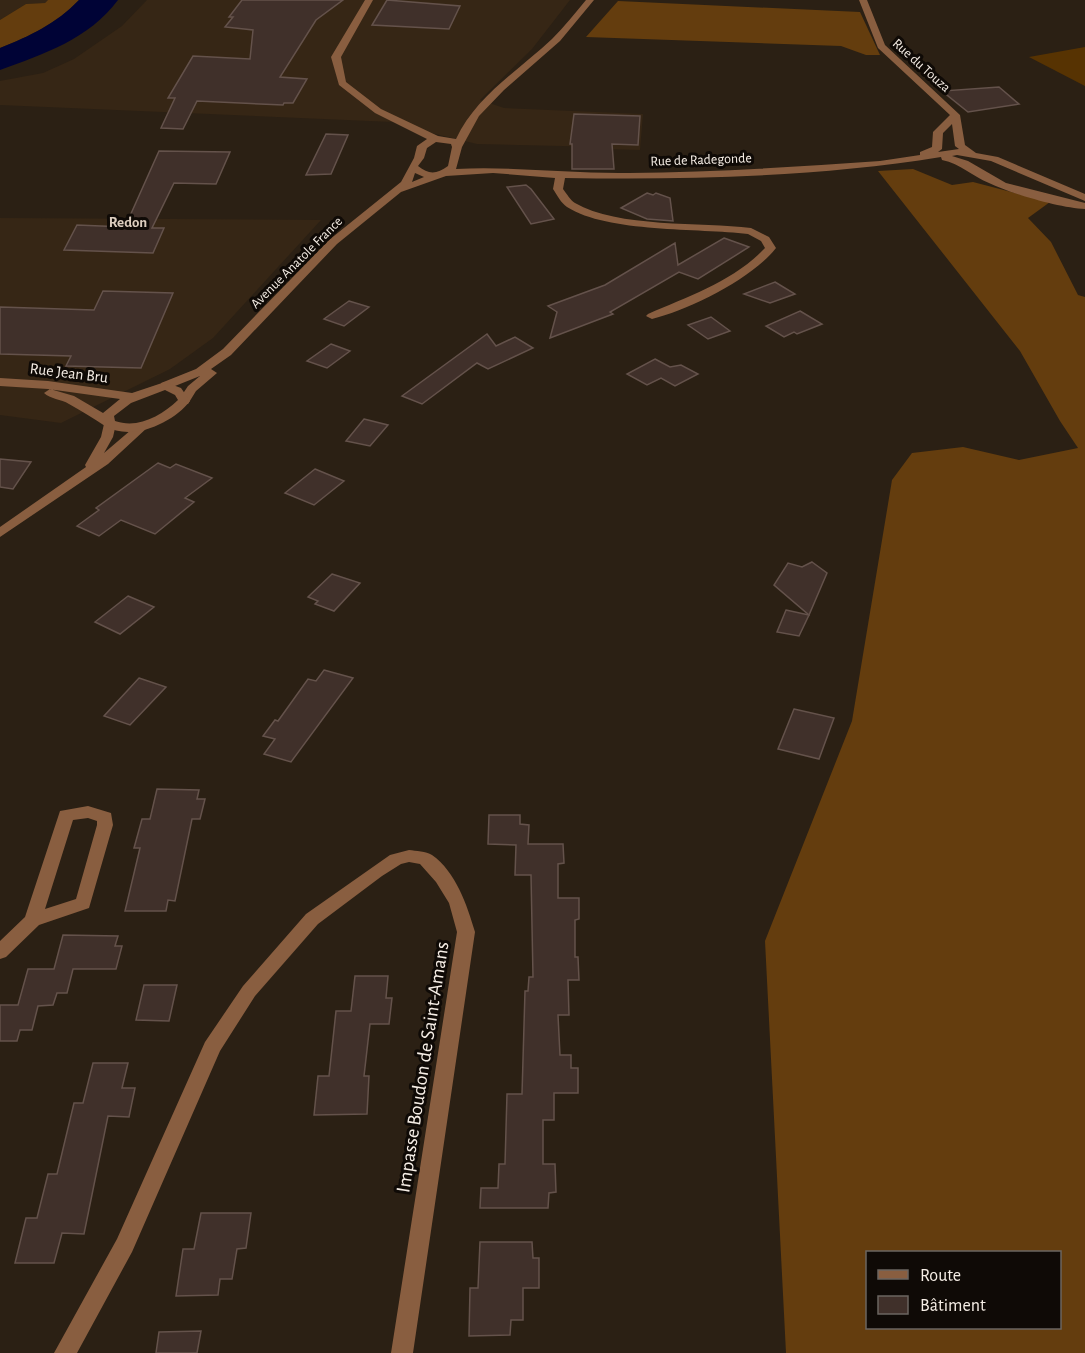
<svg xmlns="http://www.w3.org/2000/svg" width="1085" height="1353" font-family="'Alegreya Sans',sans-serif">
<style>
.built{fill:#362615}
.green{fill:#573302}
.forest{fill:#643d0e;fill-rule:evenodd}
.water{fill:#000336}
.building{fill:#40302a;stroke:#64524b;stroke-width:1.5}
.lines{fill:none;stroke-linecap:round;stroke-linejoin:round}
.minor{fill:#895e40;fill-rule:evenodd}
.tertiary{fill:#895e40;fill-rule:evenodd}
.labels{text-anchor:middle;stroke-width:6;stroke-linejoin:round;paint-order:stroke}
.far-street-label{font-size:14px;fill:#f6eee6;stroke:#0f0a06}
.far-neighbourhood-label{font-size:15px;font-weight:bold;fill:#dccdbe;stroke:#0f0a06}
.street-label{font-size:16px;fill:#f6eee6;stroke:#0f0a06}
.near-street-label{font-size:20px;fill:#f6eee6;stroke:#0f0a06}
</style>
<rect width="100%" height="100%" fill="#2b2014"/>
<g class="built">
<path d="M 0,0 L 48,0 L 45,3 L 26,4 L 0,20 Z"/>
<path d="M 147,0 L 570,0 L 532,49 L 480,100 L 504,108 L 643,114 L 640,150 L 606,149 L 605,147 L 477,144 L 423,131 L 393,120 L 393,122 L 0,105 L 0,81 L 43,73 L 74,59 L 122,26 Z"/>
<path d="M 0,218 L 321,220 L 213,338 L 170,369 L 61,423 L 0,415 Z"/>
</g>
<path class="green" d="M 1085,47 L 1085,86 L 1029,57 Z"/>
<g class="forest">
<path d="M 48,0 L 79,0 C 56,24 30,36 0,48 L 0,20 L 26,4 L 45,3 Z"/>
<path d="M 618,1 L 860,12 L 880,55 L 866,55 L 841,46 L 586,37 Z"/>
<path d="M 913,169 L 952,185 L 973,182 L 1050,202 L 1028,218 L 1051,242 L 1078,295 L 1085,297 L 1085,1353 L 786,1353 L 765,941 L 852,721 L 892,480 L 912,453 L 963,447 L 1019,460 L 1078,448 L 1060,421 L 1020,351 L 878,171 ZM 868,1252 L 1060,1252 L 1060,1328 L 868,1328 Z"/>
</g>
<path class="water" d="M 79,0 L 118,0 C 89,39 44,54 0,70 L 0,48 C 30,36 56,24 79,0 Z"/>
<g class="building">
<path d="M 242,0 L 343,0 L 316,20 L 280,77 L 307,79 L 293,103 L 284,103 L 283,105 L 197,101 L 183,129 L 161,128 L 175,98 L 168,98 L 193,56 L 250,59 L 253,30 L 225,27 L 233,17 L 229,17 Z"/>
<path d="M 387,0 L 460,6 L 449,29 L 372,25 Z"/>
<path d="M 999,87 L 1019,104 L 968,112 L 942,91 Z"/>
<path d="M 574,114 L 640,116 L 638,145 L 612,144 L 614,169 L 572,169 L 572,144 L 570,144 Z"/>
<path d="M 326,134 L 348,135 L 331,174 L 306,175 Z"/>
<path d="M 159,151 L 230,152 L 216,184 L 174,183 L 152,228 L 164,228 L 153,253 L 64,250 L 77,225 L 125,227 Z"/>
<path d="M 526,185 L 531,189 L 554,219 L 531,224 L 507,187 Z"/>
<path d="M 647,193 L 653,195 L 656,193 L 670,198 L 673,221 L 647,219 L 621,208 Z"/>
<path d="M 724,238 L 749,247 L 698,279 L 679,272 L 610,312 L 613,314 L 550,338 L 557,312 L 548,306 L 605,285 L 675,243 L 678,265 Z"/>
<path d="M 775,282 L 795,294 L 770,303 L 744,294 Z"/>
<path d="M 103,291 L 173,293 L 141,368 L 66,366 L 71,356 L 0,354 L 0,307 L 94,310 Z"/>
<path d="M 349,301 L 369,307 L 344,326 L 324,319 Z"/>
<path d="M 800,311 L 822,324 L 797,334 L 794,332 L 784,337 L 766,326 Z"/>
<path d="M 711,317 L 730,331 L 708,339 L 688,325 Z"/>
<path d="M 487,334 L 496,346 L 515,337 L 533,348 L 488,369 L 477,363 L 422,404 L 402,396 Z"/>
<path d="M 331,344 L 350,351 L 327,368 L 307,361 Z"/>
<path d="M 655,359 L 670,367 L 681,365 L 698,374 L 675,386 L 661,378 L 647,385 L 627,374 Z"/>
<path d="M 364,419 L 388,425 L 370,446 L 346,441 Z"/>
<path d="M 0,459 L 31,462 L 13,489 L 0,487 Z"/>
<path d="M 158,463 L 170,468 L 176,464 L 212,478 L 185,498 L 194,502 L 155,534 L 121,520 L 99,536 L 77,526 L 99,510 L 96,508 Z"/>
<path d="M 315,469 L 344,481 L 314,505 L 285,493 Z"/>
<path d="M 812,562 L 827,573 L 809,615 L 774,585 L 788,563 L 802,567 Z"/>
<path d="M 332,574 L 360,583 L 334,611 L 315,604 L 318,601 L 308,597 Z"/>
<path d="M 128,596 L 154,607 L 120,634 L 95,622 Z"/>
<path d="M 786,610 L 809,615 L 799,636 L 777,632 Z"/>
<path d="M 324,670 L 353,678 L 291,762 L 264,754 L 275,739 L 263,736 L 275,720 L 278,721 L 308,679 L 316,681 Z"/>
<path d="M 139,678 L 166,687 L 130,725 L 104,716 Z"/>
<path d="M 794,709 L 834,718 L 819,759 L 778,749 Z"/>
<path d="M 157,789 L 199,790 L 197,799 L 205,799 L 200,819 L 192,819 L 175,901 L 168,900 L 166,911 L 125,911 L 140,848 L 134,848 L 142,819 L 150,819 Z"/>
<path d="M 489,815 L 520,815 L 520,824 L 529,825 L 528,844 L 563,844 L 564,863 L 558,864 L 558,898 L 579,898 L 579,919 L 575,920 L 575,957 L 578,957 L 579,980 L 568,980 L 569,1015 L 558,1015 L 560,1055 L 571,1055 L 571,1068 L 578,1068 L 578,1093 L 554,1093 L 554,1120 L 543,1120 L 543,1164 L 555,1164 L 556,1192 L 549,1193 L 548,1208 L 480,1208 L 481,1188 L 498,1188 L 499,1164 L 505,1164 L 507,1094 L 522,1094 L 525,991 L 528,991 L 529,977 L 533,977 L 531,875 L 515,875 L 516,845 L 488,844 Z"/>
<path d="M 63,935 L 118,936 L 115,946 L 122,946 L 116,969 L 73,969 L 67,993 L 57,993 L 53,1005 L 38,1006 L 32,1030 L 20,1030 L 17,1041 L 0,1041 L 0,1005 L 18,1005 L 28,969 L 54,969 Z"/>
<path d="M 355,976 L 388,976 L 386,998 L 392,998 L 389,1024 L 370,1024 L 364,1076 L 369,1076 L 367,1114 L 314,1115 L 318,1076 L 329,1076 L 336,1011 L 351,1011 Z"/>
<path d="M 144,985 L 177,985 L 169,1021 L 136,1020 Z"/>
<path d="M 93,1063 L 128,1063 L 122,1088 L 135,1088 L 129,1117 L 108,1116 L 84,1234 L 62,1233 L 54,1263 L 15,1263 L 26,1218 L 37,1218 L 48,1174 L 57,1174 L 74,1103 L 83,1103 Z"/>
<path d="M 201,1213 L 251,1213 L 246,1248 L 237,1249 L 232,1279 L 220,1279 L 218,1295 L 176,1296 L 183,1249 L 194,1249 Z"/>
<path d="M 480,1242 L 532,1242 L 533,1258 L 539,1258 L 539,1288 L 523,1288 L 523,1320 L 511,1320 L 510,1335 L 469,1336 L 470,1288 L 478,1288 Z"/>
<path d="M 201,1331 L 197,1353 L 156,1353 L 159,1332 Z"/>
</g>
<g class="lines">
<g class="minor">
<path d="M 365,0 L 373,0 L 341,57 L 346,82 L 381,109 L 438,136 L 456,139 C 476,96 518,71 552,39 C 564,27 575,13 586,0 L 594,0 L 560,41 L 504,90 L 479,116 L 462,147 L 456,169 C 514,166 571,174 629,173 C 713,172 797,167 880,161 L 920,155 L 920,152 L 932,147 L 933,132 L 950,115 L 878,48 L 859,0 L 867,0 L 885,45 L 960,115 L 965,145 L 976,153 L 998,157 L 1085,194 L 1085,201 L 991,161 L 957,155 L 952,156 L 968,161 L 1006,183 L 1085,203 L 1085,209 C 1060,208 1012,194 989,183 C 972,176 961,164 942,160 L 941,157 C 818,177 690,180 565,178 L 563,189 C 567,194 570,200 575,203 C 617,228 702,222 751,228 L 769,237 L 776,248 C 753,278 689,310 652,319 L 646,316 L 648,314 C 689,296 734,281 765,248 L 761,241 L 748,234 C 699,228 608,233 567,207 C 561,203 557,195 553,189 L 555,178 L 493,173 L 446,176 L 401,192 L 337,244 L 231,355 L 211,369 L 217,373 L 196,391 L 188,404 L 180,404 L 178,401 L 188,386 L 200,376 L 165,390 L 161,389 L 161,383 L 196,369 L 223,349 L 329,240 L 401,182 L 414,158 L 417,146 L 427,139 L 375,113 L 339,85 L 331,57 ZM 952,124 L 955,146 L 959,149 L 938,152 L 942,149 L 943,133 ZM 436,142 L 451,144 L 452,147 L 448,166 C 437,174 429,175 418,166 L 424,158 L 427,148 ZM 415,173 L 424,177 L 412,182 Z"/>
<path d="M 110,420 L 116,424 L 113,437 L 104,453 L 138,424 L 142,423 L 148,427 L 108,464 L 0,537 L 0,527 L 86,467 L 85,465 L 101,437 L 104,424 Z"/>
<path d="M 88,806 L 111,813 L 113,825 L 89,908 L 39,925 L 6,957 L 0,959 L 0,941 L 25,917 L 60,811 ZM 88,818 L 97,821 L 97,825 L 76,899 L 45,909 L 73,820 Z"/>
<path d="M 409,850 C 416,851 426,851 432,855 C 456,872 467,905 475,932 L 413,1353 L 391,1353 L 457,932 L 449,903 L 436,882 L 420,864 L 409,862 L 401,864 L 382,876 L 318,924 L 255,996 L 220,1051 L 132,1252 L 77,1353 L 54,1353 L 117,1239 L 205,1042 L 243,986 L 306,914 L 390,855 Z"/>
</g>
<path class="tertiary" d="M 0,378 L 48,381 L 132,393 L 165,382 L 181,388 L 190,401 C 173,423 132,442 105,426 C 94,419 82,411 69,404 C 61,399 50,399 44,393 L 50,389 L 74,396 L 103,413 L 120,399 L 48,389 L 0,386 ZM 165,390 L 175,395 L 178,400 C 161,416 138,429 115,421 L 114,416 L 131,403 Z"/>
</g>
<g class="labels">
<g class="far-street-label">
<text transform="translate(922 65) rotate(42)" y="5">Rue du Touza</text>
<text transform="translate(701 159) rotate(-2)" y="5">Rue de Radegonde</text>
<text transform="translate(296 262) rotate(-45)" y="5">Avenue Anatole France</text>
</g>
<g class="far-neighbourhood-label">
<text x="128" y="227">Redon</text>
</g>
<g class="street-label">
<text transform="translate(69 372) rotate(7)" y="6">Rue Jean Bru</text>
</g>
<g class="near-street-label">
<text transform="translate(422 1067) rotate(-81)" y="7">Impasse Boudon de Saint-Amans</text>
</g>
</g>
<rect x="866" y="1251" width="195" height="78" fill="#0f0a06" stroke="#6b6560" stroke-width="1.5"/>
<rect x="878" y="1270" width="30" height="9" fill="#895e40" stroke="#6b6560" stroke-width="1.5"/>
<text x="920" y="1281" font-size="18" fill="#f6eee6">Route</text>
<rect x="878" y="1296" width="30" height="18" fill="#40302a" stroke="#6b6560" stroke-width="1.5"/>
<text x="920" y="1311" font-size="18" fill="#f6eee6">Bâtiment</text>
</svg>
